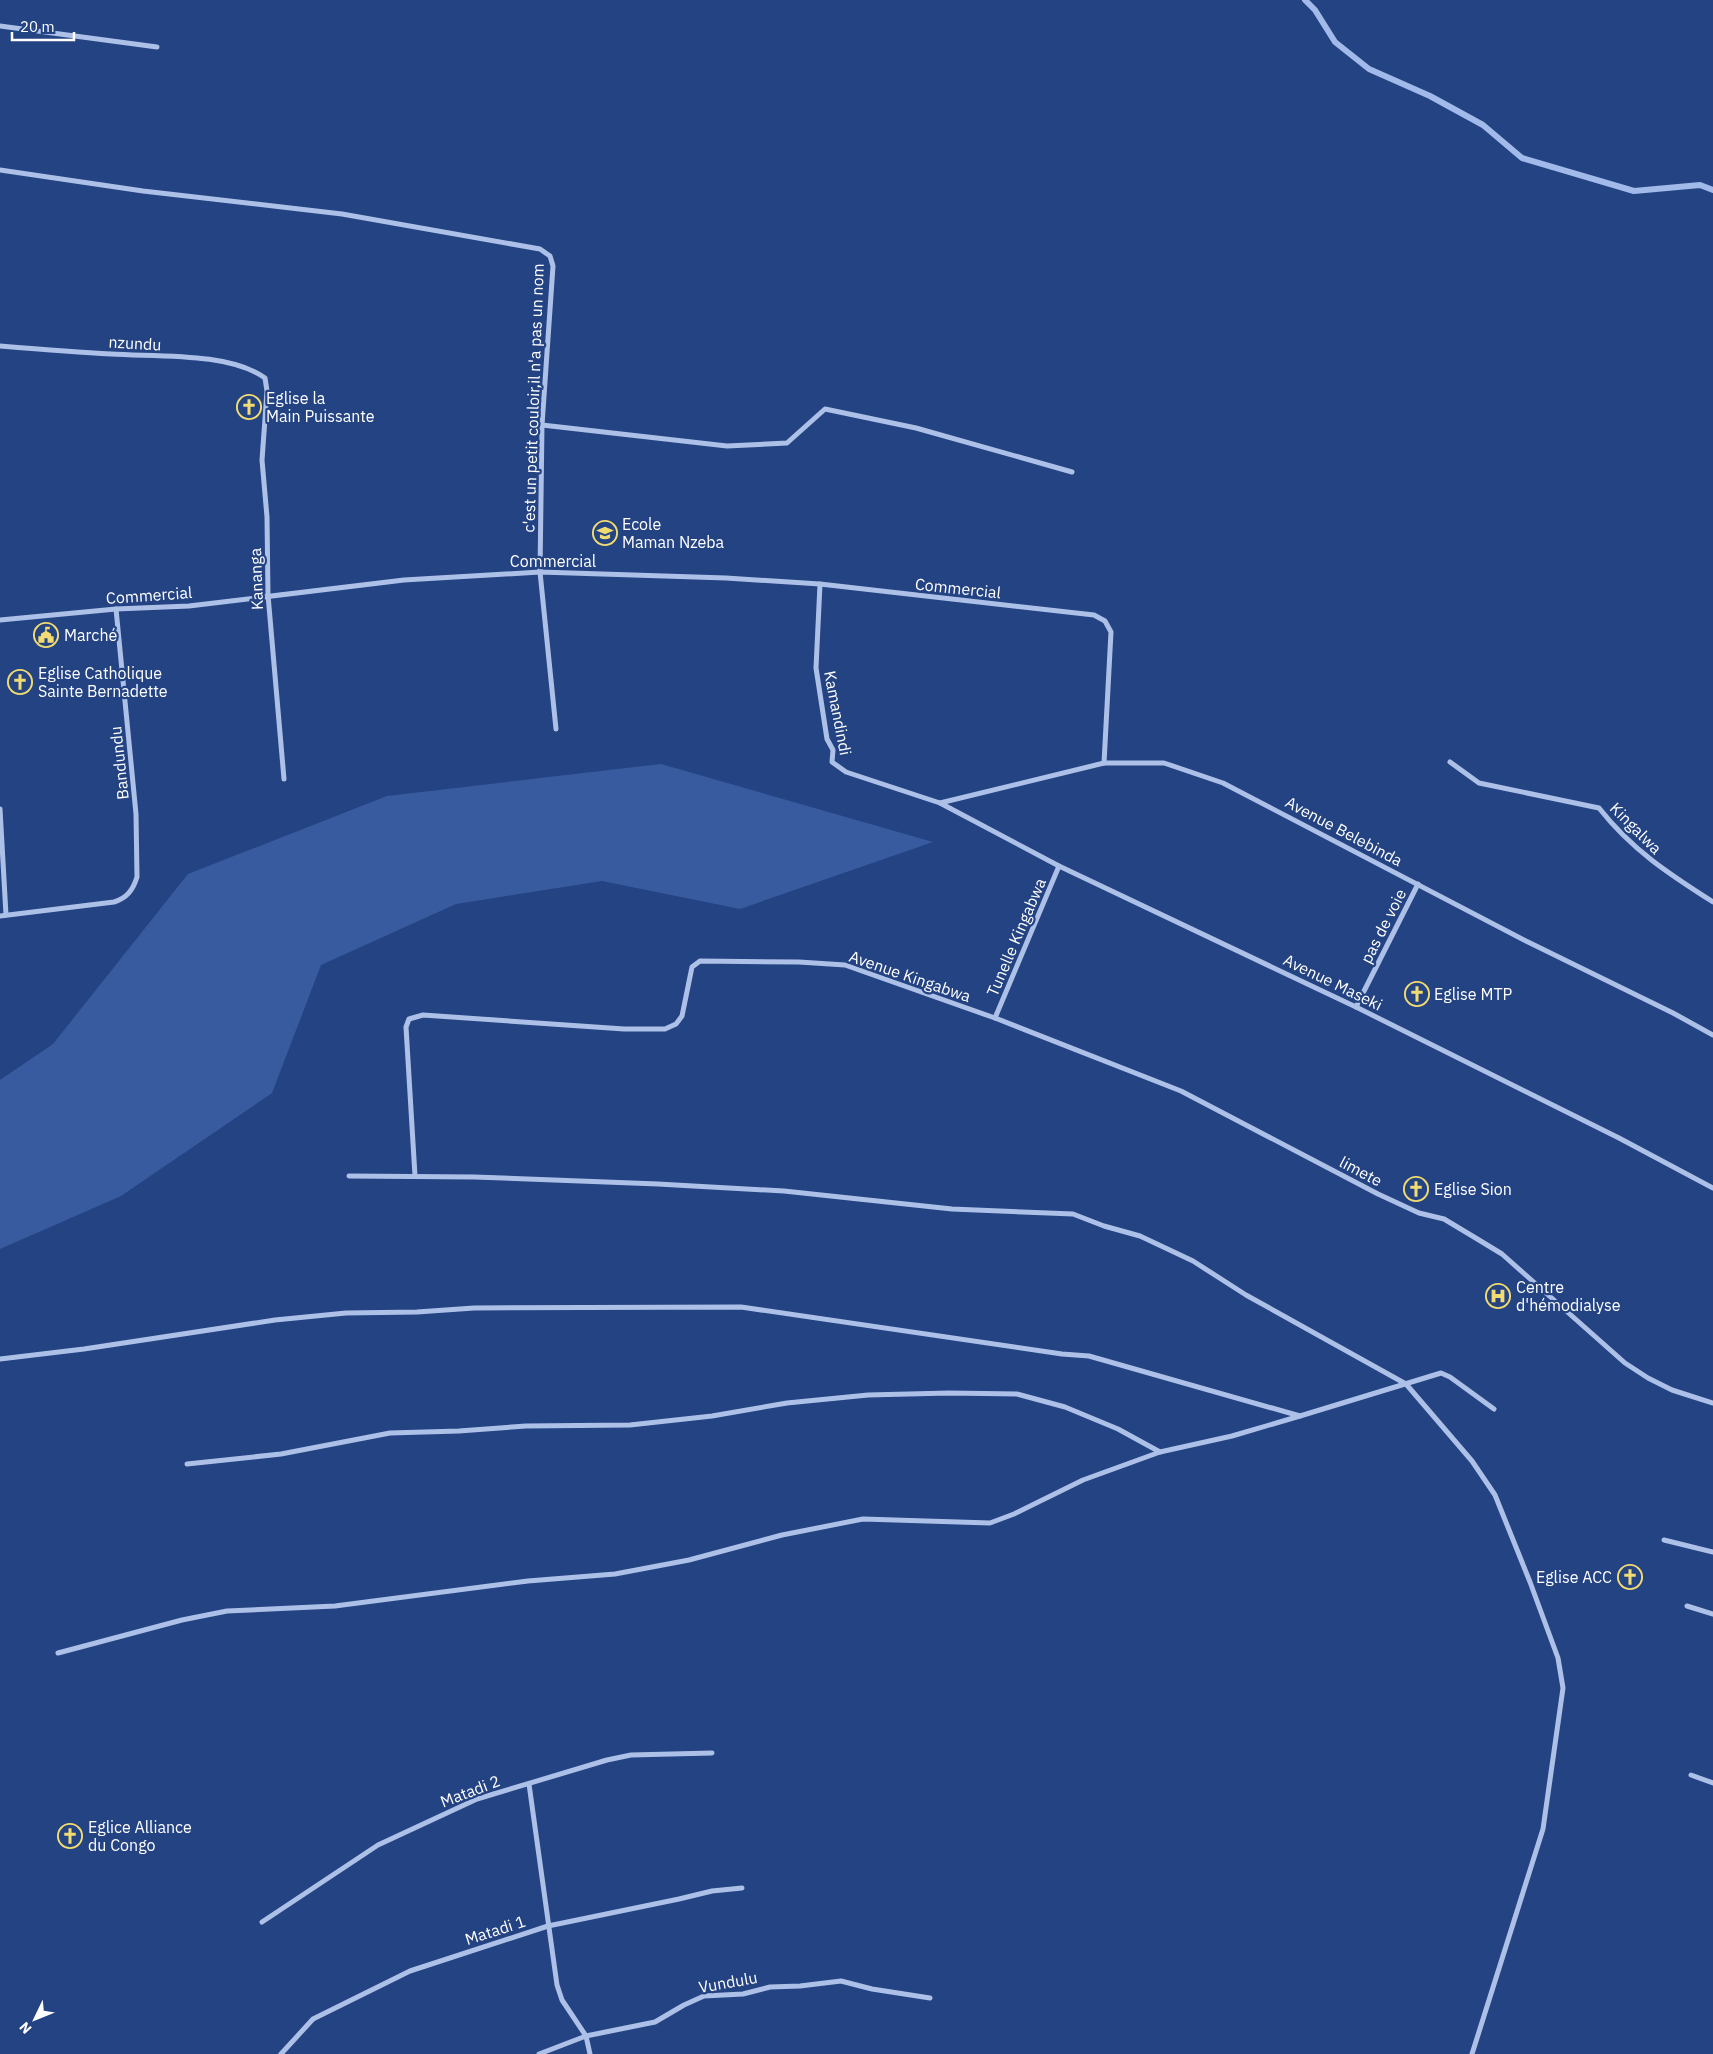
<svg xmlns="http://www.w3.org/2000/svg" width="1713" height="2054" font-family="'IBM Plex Sans',sans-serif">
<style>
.green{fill:#385ba0}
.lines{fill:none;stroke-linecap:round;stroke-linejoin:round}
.stream{stroke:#a1bae9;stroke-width:6}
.minor{stroke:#adc1e8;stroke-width:5}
.labels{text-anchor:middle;stroke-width:4.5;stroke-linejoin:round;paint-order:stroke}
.street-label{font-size:16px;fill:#fff;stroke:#244383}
.poi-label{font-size:16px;fill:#fff;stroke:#244383;text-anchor:start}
</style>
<rect width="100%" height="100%" fill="#244383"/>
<path class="green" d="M 661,764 L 933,842 L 740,909 L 602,881 L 456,904 L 321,965 L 272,1093 L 121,1196 L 0,1249 L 0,1080 L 53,1044 L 188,874 L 387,796 Z"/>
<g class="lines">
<path class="stream" d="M 1305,0 L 1315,10 L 1335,42 L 1369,69 L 1430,96 L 1483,125 L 1522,158 L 1634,191 L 1700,185 L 1713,190"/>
<g class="minor">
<path d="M 0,26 L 157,47"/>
<path d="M 0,170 L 143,191 L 342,214 L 540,249 L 550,256 L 553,266 L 542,425 L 540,572 L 556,729"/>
<path d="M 0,346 C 37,349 74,352 111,354 C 156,357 229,352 265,378 L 267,391 L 262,460 L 267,517 L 268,595 L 284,779"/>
<path d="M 542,425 L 727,446 L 787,443 L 825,409 L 916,428 L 1072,472"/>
<path d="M 820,584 L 816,668 L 827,739 L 833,750 L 832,762 L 846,772 L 940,803 L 1059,866 L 1356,1007 L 1619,1138 L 1713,1188"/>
<path d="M 0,620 L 116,609 L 189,606 L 404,580 L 540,572 L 726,578 L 820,584 L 1094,615 L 1105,621 L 1111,632 L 1104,763"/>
<path d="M 1450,762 L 1479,783 L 1599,808 C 1632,850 1669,874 1713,902"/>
<path d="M 940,803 L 1104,763 L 1164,763 L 1223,783 L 1526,941 L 1673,1013 L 1713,1035"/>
<path d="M 0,809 L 6,915"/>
<path d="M 0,916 L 114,902 C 127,898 133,890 137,877 L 136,814 L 116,609"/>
<path d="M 1356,1007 L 1418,884"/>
<path d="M 995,1018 L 1059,866"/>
<path d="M 349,1176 L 474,1177 L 658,1184 L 784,1191 L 952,1209 L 1073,1214 L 1104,1226 L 1140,1236 L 1193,1261 L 1246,1295 L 1406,1384 L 1472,1461 L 1495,1495 L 1530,1582 L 1558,1658 L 1563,1688 L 1543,1829 L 1472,2054"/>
<path d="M 415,1176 L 406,1027 L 409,1019 L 423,1015 L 624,1029 L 665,1029 L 676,1024 L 682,1016 L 692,967 L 700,961 L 799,962 L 845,965 L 995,1018 L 1181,1091 L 1378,1194 L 1419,1213 L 1444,1219 L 1474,1237 L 1502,1254 L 1625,1363 L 1648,1378 L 1672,1390 L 1713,1403"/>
<path d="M 0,1359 L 84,1349 L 275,1320 L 346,1313 L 417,1312 L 474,1308 L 741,1307 L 1062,1354 L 1089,1356 L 1300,1416 L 1441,1373 L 1450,1377 L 1494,1409"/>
<path d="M 187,1464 L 281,1454 L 390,1433 L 459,1431 L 526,1426 L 630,1425 L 712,1416 L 787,1403 L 868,1395 L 949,1393 L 1017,1394 L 1065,1407 L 1118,1429 L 1160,1452"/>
<path d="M 1664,1540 L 1713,1552"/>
<path d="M 1687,1606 L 1713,1614"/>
<path d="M 58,1653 L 182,1620 L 227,1611 L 335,1606 L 528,1581 L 615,1574 L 689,1560 L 782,1535 L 863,1519 L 990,1523 L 1014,1514 L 1083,1480 L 1160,1452 L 1232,1436 L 1300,1416"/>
<path d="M 1691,1775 L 1713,1783"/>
<path d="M 529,1784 L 557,1985 L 562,2000 L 586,2036 L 590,2054"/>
<path d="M 262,1922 L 378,1845 L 477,1799 L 607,1760 L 631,1755 L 712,1753"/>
<path d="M 281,2054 L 313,2019 L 410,1971 L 548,1926 L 679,1899 L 712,1891 L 742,1888"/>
<path d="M 539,2054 L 586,2036 L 655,2022 L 684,2005 L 704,1996 L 743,1994 L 770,1987 L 800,1986 L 841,1981 L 872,1989 L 930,1998"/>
</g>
</g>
<defs>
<symbol id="church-ring" viewBox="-11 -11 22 22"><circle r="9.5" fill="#244383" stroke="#f2db70" stroke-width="1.5"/><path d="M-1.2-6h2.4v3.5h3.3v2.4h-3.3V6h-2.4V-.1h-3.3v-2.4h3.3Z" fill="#f2db70"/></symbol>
<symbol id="school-ring" viewBox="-11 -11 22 22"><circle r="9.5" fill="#244383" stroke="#f2db70" stroke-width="1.5"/><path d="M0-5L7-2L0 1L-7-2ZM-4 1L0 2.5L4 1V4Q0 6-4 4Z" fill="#f2db70"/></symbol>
<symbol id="civic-ring" viewBox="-11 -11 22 22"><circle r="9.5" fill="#244383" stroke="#f2db70" stroke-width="1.5"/><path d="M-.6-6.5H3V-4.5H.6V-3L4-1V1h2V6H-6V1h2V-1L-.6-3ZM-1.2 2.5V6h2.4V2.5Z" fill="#f2db70"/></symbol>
<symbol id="hospital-ring" viewBox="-11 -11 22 22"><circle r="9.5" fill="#244383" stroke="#f2db70" stroke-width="1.5"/><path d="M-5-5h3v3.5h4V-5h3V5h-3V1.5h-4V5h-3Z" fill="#f2db70"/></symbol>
</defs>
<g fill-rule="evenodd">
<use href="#church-ring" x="235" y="393" width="28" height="28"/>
<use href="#school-ring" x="591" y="519" width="28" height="28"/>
<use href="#civic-ring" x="32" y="621" width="28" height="28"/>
<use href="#church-ring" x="6" y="668" width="28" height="28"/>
<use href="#church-ring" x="1403" y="980" width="28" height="28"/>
<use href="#church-ring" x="1402" y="1175" width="28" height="28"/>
<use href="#hospital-ring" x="1484" y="1282" width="28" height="28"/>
<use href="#church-ring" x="1616" y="1563" width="28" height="28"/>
<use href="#church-ring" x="56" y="1822" width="28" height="28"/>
</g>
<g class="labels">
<g class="street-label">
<text transform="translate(135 343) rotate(3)" y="6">nzundu</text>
<text transform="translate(533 398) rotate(-88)" y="6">c'est un petit couloir,il n'a pas un nom</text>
<text x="553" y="567">Commercial</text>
<text transform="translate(256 579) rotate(-92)" y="6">Kananga</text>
<text transform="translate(958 588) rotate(6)" y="6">Commercial</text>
<text transform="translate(149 595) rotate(-4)" y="6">Commercial</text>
<text transform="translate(838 713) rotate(79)" y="6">Kamandindi</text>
<text transform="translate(119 763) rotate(-96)" y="6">Bandundu</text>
<text transform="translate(1636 828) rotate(45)" y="6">Kingalwa</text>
<text transform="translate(1344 831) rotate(28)" y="6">Avenue Belebinda</text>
<text transform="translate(1383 926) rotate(-63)" y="6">pas de voie</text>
<text transform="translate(1016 937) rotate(-67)" y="6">Tunelle Kingabwa</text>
<text transform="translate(910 976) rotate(19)" y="6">Avenue Kingabwa</text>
<text transform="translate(1333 982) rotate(26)" y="6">Avenue Maseki</text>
<text transform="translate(1361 1171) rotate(28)" y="6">limete</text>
<text transform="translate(470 1791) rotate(-21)" y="6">Matadi 2</text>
<text transform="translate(495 1930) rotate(-18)" y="6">Matadi 1</text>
<text transform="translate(728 1982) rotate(-10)" y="6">Vundulu</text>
</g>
<g class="poi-label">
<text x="266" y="404">Eglise la<tspan x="266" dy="18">Main Puissante</tspan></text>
<text x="622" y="530">Ecole<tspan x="622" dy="18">Maman Nzeba</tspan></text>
<text x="64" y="641">Marché</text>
<text x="38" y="679">Eglise Catholique<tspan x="38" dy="18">Sainte Bernadette</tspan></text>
<text x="1434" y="1000">Eglise MTP</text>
<text x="1434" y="1195">Eglise Sion</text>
<text x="1516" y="1293">Centre<tspan x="1516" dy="18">d'hémodialyse</tspan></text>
<text x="1612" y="1583" text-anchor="end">Eglise ACC</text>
<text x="88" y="1833">Eglice Alliance<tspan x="88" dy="18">du Congo</tspan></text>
</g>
</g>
<g transform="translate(35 2019) rotate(227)" stroke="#244383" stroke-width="4" paint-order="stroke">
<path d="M0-4L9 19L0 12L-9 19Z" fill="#ffffff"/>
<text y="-8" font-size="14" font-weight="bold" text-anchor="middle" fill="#ffffff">N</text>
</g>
<path d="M12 32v8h62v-8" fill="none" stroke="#ffffff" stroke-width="2.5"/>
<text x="20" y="32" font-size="15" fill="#ffffff" stroke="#244383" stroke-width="4" paint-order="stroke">20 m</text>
</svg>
